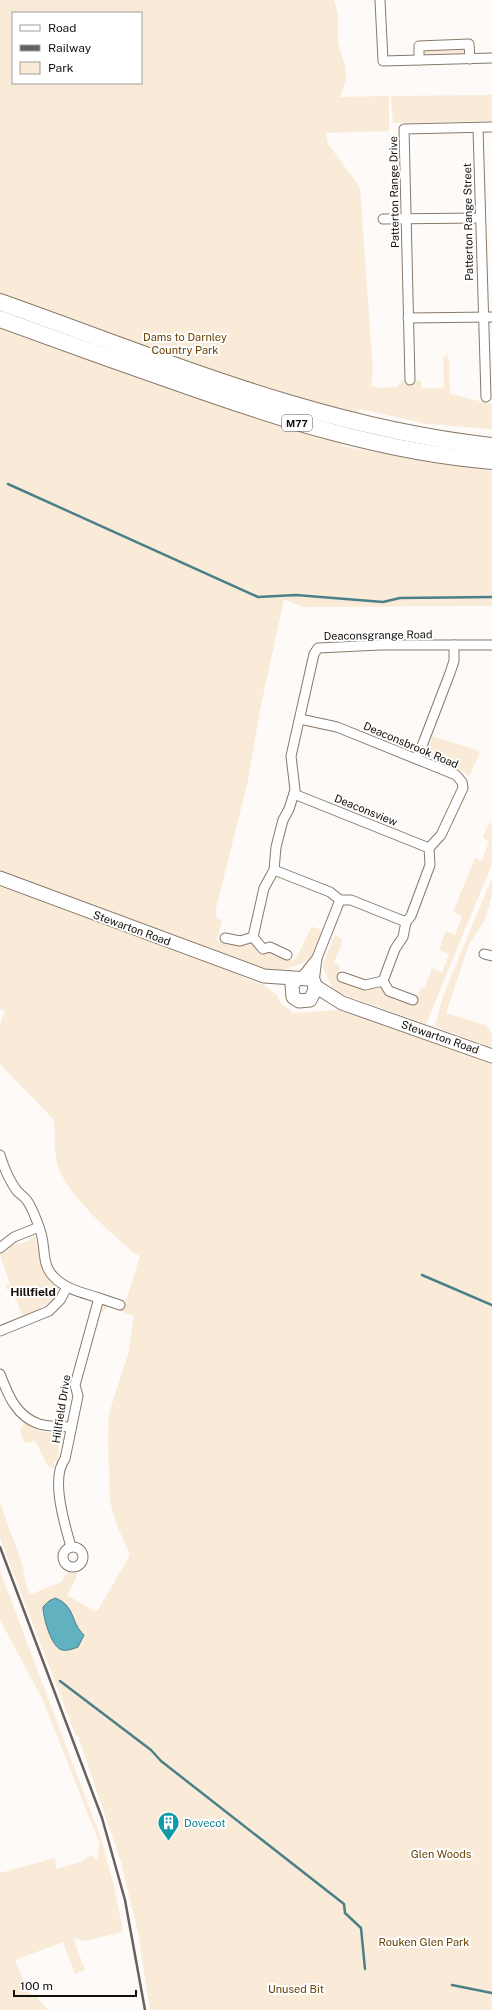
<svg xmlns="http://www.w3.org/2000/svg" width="492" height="2010" font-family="'Public Sans',sans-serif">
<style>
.green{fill:#faead8;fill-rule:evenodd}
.water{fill:#61b1c0;stroke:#4a8089}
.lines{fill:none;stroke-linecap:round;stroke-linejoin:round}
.stream{stroke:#4a8089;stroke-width:2.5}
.minor-casing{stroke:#88796a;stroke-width:11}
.secondary-casing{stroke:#88796a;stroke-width:15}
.motorway-casing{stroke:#88796a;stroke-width:18}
.minor{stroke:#fff;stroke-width:9}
.secondary{stroke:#fff;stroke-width:13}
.motorway{stroke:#fff;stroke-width:16}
.rail{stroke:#66615d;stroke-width:2.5}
.labels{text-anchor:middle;stroke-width:4;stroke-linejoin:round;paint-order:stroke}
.shield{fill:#fff;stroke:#5b5754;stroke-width:1}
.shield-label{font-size:10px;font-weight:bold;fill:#150f0a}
.street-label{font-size:11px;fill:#150f0a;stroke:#fff}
.park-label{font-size:11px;fill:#6b4103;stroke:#fff}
.culture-label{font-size:11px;fill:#0d838f;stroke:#fff;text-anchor:start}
.neighbourhood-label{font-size:12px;font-weight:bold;fill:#150f0a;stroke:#fff}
</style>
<rect width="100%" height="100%" fill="#fdfaf7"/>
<g class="green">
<path d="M 0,0 L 334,0 L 338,14 L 338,42 L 345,67 L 346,80 L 340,97 L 389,96 L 389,131 L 326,133 L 328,144 L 360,187 L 373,372 L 371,386 L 379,388 L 398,387 L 398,384 L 401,384 L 401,380 L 421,381 L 421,388 L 441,388 L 444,386 L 443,358 L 447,354 L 449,360 L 450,394 L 492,404 L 492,429 L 427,424 L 360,409 L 341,446 L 492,471 L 492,606 L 302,607 L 284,599 L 260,710 L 248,781 L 215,913 L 218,919 L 222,920 L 217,941 L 240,944 L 252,942 L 289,960 L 296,959 L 311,928 L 313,927 L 322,930 C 309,966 311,960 277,972 L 0,880 ZM 13,13 L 141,13 L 141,83 L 13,83 Z"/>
<path d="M 465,48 L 465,55 L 422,56 L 423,50 Z"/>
<path d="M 492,95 L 492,121 L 393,123 L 391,96 Z"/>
<path d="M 433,736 C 449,742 465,745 480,752 L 469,777 L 464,772 L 427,756 L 427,752 Z"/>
<path d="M 489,823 L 492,823 L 492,864 L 426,1024 L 334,991 L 324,970 L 323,964 L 335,935 L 342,939 L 342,944 L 334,962 L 340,967 L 337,975 L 337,979 L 363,989 L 380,986 L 390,997 L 395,995 L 408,1000 L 409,1004 L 413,1003 L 421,989 L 425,987 L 432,968 L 442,973 L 449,954 L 439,950 L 446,931 L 455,935 L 462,916 L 453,912 L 475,858 L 482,861 L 489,841 L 483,838 Z"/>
<path d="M 492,878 L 492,896 L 484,921 L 469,944 L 446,1013 L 485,1025 L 492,1034 L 492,1047 L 435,1027 L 443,996 Z"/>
<path d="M 0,885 L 232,970 L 246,979 L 262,984 L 277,995 L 280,1002 L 293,1013 L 339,1010 L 492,1060 L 492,2010 L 150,2010 L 138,1933 L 121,1862 L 78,1736 L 76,1736 L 0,1538 L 0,1502 L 23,1567 L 25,1581 L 29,1595 L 61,1582 L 68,1572 L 76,1573 L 76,1579 L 67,1595 L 94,1611 L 98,1610 L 130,1555 L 116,1523 L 110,1501 L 108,1438 L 109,1413 L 128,1355 L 134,1316 L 109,1307 L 106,1308 L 103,1313 L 100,1311 L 104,1306 L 110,1305 L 123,1310 L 140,1256 L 135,1254 C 111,1233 65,1194 57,1163 C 54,1150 55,1134 54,1120 L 0,1064 L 0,1024 L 5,1011 L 0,1009 Z"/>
<path d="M 35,1236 L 43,1272 L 50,1281 L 59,1289 L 56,1297 L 58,1298 C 51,1303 40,1304 35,1314 L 23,1317 L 11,1288 L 7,1290 L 6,1286 L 10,1284 L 0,1255 L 12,1246 L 28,1241 Z"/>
<path d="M 25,1421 L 35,1430 L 50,1433 L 54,1431 L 63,1432 L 63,1441 L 59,1443 L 58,1452 L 60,1457 L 54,1463 L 54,1468 L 48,1466 L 35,1441 L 24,1443 L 20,1431 L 24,1423 L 23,1422 Z"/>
<path d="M 0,1571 L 102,1841 L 114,1886 L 123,1932 L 85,1941 L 73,1938 L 85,1970 L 75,1974 L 63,1942 L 15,1960 L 29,1993 L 37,1998 L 48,2010 L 0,2010 L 0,1873 L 55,1858 L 56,1869 L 81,1862 L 91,1855 L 98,1860 L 99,1842 L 42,1698 L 0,1620 Z"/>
</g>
<path class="water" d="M 55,1598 C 76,1606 70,1622 84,1635 L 78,1647 C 73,1649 67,1651 62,1650 C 51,1647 43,1617 43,1607 L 49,1601 Z"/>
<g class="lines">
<g class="stream">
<path d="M 8,484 L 258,597 L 296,595 L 383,602 L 400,598 L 492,597"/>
<path d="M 422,1275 L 492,1305"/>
<path d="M 60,1681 L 151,1750 L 161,1761 L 344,1904 L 345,1913 L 361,1928 L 365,1969"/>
<path d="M 452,1985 L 492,1993"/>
</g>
<defs>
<g id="minor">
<path d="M 380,0 L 383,61 L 492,58"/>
<path d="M 419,60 L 419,46 L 469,44 L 470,59"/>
<path d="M 478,128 L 486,397"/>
<path d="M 383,219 L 479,218"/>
<path d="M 408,318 L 492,317"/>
<path d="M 410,380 L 404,129 L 492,127"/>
<path d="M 300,719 L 337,727 L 456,775 L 462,782 L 463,788 L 441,835 L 429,848 L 430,865 L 411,916 L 406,922 L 403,937 L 395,949 L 383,981 L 389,991 L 413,1000"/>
<path d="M 417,759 L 450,673 L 454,661 L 454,645"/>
<path d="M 294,794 L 429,848"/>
<path d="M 274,870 L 330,892 L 340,900 L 351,900 L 406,922"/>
<path d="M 225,938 L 240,941 L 253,937"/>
<path d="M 484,954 L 492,956"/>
<path d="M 287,955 L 270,947 L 263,949 L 253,937 L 264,888 L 274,870 L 276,847 L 283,820 L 289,809 L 295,790 L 291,756 L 314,654 L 318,648 L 380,645 L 492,645"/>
<path d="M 342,977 L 365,985 L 383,981"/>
<path d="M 301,978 L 317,958"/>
<path d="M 314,982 L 317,958 L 340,900"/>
<path d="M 0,1155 C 4,1168 9,1180 17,1191 C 21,1195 25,1197 28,1202 C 33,1210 37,1221 40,1230 C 46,1245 41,1264 53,1276 C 64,1289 84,1293 99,1298 L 75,1385 L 78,1396 L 65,1459 C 50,1478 65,1525 71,1547"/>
<path d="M 0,1248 L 14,1237 L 39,1227"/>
<path d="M 99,1298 L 120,1305"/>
<path d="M 0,1331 L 49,1311 L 60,1300 L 67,1287"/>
<path d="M 0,1374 C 8,1395 16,1416 39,1424 C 49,1427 61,1426 70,1427"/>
<circle cx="73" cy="1557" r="10"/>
</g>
<g id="secondary">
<path d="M 0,878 L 264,976 L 309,979 L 314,982 L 315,990 L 310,1000 L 299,1001 L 293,997 L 292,985 L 297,979"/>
<path d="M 315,986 L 342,1003 L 492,1056"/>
</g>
<g id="motorway">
<path d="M 0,302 C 161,359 321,428 492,446"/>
<path d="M 0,319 C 60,341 119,362 179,383 C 281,419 383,452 492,461"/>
</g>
</defs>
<use href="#minor" class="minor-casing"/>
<use href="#secondary" class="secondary-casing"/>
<use href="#motorway" class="motorway-casing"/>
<use href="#minor" class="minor"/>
<use href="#secondary" class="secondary"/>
<use href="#motorway" class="motorway"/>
<path class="rail" d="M 0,1547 L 102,1818 L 125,1900 L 145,2010"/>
</g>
<defs>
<symbol id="building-pin" viewBox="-11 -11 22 30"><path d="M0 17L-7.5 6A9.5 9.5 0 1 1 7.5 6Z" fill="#0f9aa8" stroke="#fff"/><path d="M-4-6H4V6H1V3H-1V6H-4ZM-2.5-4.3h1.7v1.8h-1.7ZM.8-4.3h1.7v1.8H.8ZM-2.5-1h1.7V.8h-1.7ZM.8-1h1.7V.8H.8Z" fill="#fff"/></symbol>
</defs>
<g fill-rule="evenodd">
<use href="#building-pin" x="156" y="1810" width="25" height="34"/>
</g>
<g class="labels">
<rect class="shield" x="282" y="415" width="30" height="16" rx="3"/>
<g class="shield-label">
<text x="297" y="427">M77</text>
</g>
<g class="street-label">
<text transform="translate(394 192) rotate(-91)" y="4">Patterton Range Drive</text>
<text transform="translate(468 222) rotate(-91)" y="4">Patterton Range Street</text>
<text transform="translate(378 635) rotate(-1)" y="4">Deaconsgrange Road</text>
<text transform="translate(411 745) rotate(23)" y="4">Deaconsbrook Road</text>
<text transform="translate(366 810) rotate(22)" y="4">Deaconsview</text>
<text transform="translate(132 928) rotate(20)" y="4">Stewarton Road</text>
<text transform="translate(440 1037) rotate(19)" y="4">Stewarton Road</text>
<text transform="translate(61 1409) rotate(-81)" y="4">Hillfield Drive</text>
</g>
<g class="park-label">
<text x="185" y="341">Dams to Darnley<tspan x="185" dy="13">Country Park</tspan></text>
<text x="441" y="1858">Glen Woods</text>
<text x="424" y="1946">Rouken Glen Park</text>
<text x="296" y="1993">Unused Bit</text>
</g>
<g class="culture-label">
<text x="184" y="1827">Dovecot</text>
</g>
<g class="neighbourhood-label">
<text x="33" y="1296">Hillfield</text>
</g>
</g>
<rect x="12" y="12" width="130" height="72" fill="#ffffff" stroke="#a19f9d"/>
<rect x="20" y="25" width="20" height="6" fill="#ffffff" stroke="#a19f9d"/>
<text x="48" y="32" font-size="12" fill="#150f0a">Road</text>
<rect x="20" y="45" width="20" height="6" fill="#66615d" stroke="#a19f9d"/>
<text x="48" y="52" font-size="12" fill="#150f0a">Railway</text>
<rect x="20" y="62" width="20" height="12" fill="#faead8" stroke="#a19f9d"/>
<text x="48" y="72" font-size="12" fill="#150f0a">Park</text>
<path d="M14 1990v6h122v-6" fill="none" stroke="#150f0a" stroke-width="2"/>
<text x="20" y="1990" font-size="12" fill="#150f0a" stroke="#ffffff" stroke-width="3" paint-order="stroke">100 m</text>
</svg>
